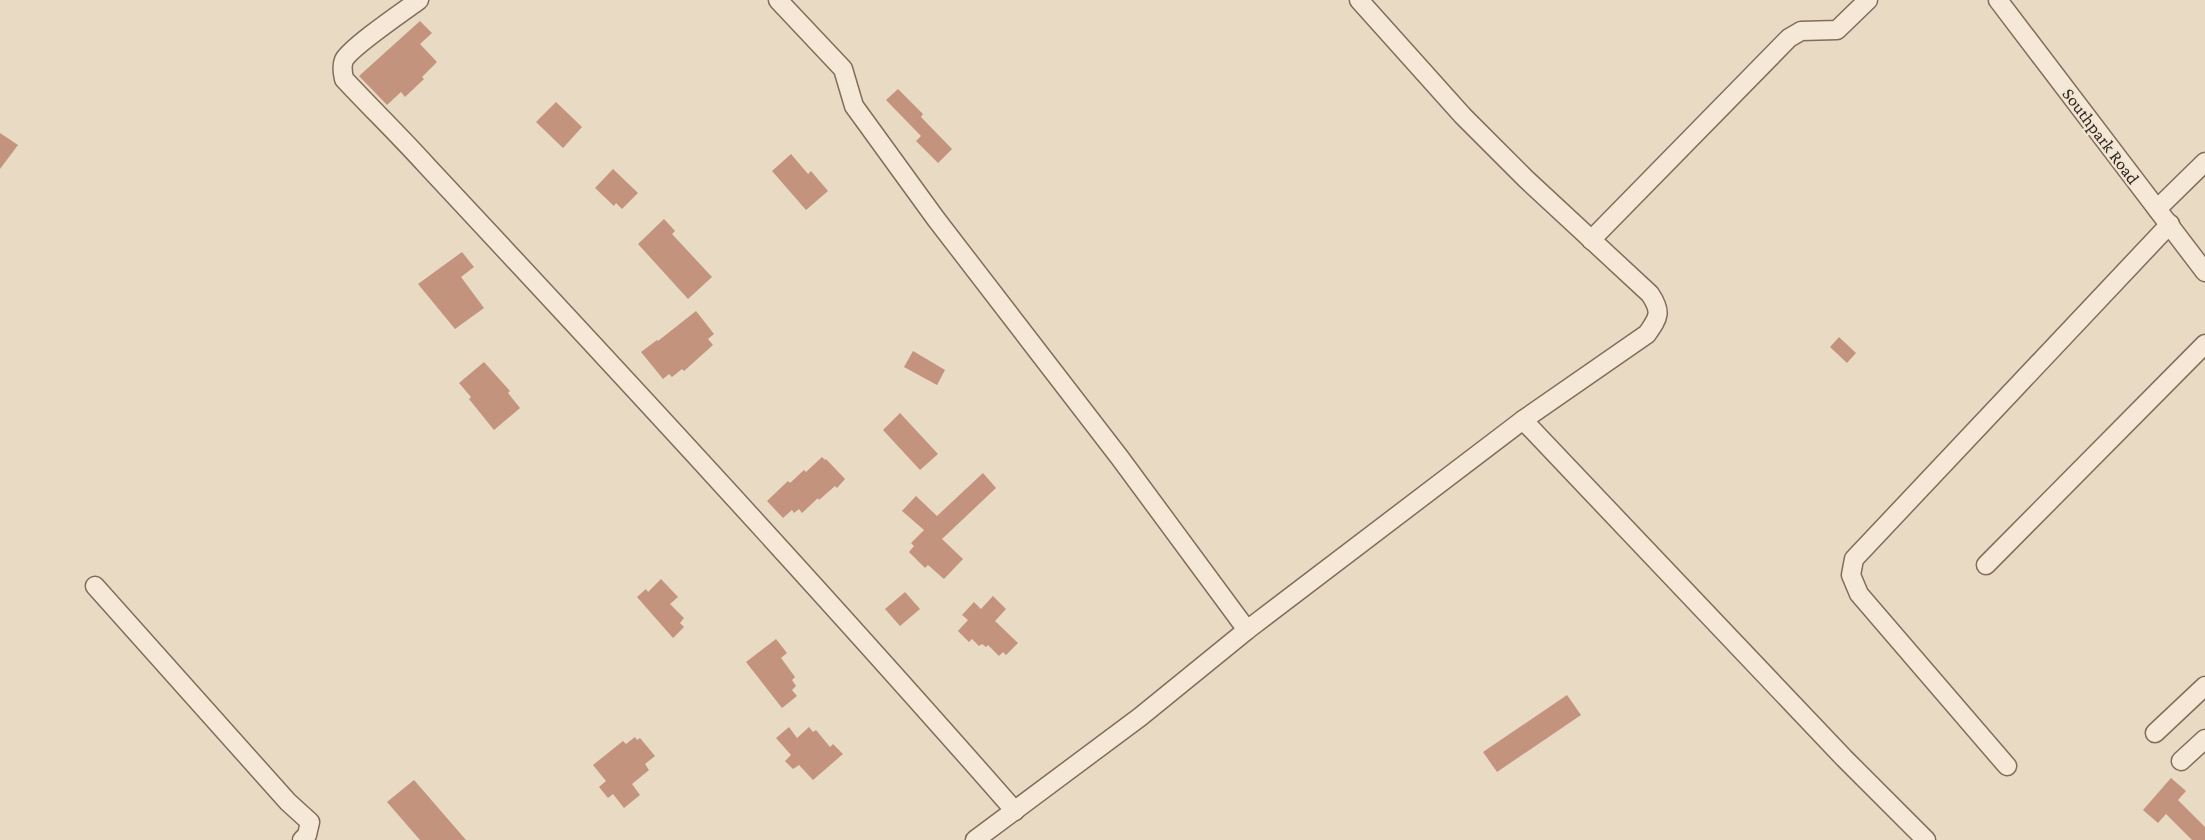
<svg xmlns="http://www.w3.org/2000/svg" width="2205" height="840" font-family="'Crimson Pro',serif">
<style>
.building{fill:#c3937e}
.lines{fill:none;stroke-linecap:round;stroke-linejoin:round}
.minor-casing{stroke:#826c5c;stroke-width:21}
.minor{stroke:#f5e8d6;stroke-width:18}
.labels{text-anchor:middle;stroke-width:4.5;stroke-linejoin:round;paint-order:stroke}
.street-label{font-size:18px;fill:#33261f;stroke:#f1e5d3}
</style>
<rect width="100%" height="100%" fill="#e9dac4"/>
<g class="building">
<path d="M 420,21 L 432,33 L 420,44 L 437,62 L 422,77 L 424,79 L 405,97 L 401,92 L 387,105 L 359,76 Z"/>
<path d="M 898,89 L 923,114 L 921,117 L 952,149 L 938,163 L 916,141 L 921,136 L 886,100 Z"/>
<path d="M 556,102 L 582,127 L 563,148 L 536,122 Z"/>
<path d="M 0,133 L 18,145 L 0,169 Z"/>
<path d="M 791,154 L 808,174 L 811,171 L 828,191 L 806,210 L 772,171 Z"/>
<path d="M 613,169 L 638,193 L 622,209 L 616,203 L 614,206 L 595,188 Z"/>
<path d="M 664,219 L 675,231 L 672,234 L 712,277 L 688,299 L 638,244 Z"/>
<path d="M 462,252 L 474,267 L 461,277 L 484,308 L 455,329 L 418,284 Z"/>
<path d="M 696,311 L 714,334 L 708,339 L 713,345 L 684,371 L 682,369 L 672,377 L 669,374 L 663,379 L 641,352 L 657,340 L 658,341 Z"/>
<path d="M 1839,337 L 1856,353 L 1847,363 L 1830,347 Z"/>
<path d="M 913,351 L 945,370 L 937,385 L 904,367 Z"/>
<path d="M 484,362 L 510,391 L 508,393 L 520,408 L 494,430 L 469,399 L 471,397 L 459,383 Z"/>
<path d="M 900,413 L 938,454 L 920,470 L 883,430 Z"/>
<path d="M 822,457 L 825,460 L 826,459 L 845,479 L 837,488 L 835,486 L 819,500 L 818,498 L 802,513 L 799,509 L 794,513 L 792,510 L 783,518 L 767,501 L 788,481 L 790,483 L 804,470 L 806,472 Z"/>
<path d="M 983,473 L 996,488 L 942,539 L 963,559 L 944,579 L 928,565 L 925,568 L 909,552 L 914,546 L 911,543 L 924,530 L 902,511 L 916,496 L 937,516 Z"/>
<path d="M 661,579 L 678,597 L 670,604 L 684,618 L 680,623 L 684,627 L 673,638 L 637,597 L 646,589 L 648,592 Z"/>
<path d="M 905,592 L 920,609 L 900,626 L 885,609 Z"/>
<path d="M 993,596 L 1006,609 L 995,621 L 1018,643 L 1006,655 L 1003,652 L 999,656 L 988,645 L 986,647 L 982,644 L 979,646 L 972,639 L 969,642 L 958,631 L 968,620 L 962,615 L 974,602 L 981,609 Z"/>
<path d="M 776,639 L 787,653 L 781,658 L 795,677 L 792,680 L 796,686 L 792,690 L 797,696 L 782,708 L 746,662 Z"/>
<path d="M 1567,695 L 1581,715 L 1497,772 L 1483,752 Z"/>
<path d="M 789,727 L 797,738 L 809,727 L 813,732 L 816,730 L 830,747 L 833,744 L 843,754 L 813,780 L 799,765 L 793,769 L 785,761 L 791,755 L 776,738 Z"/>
<path d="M 635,737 L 637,740 L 640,738 L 655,756 L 645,764 L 649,770 L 632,784 L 640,795 L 624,808 L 613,794 L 608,798 L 599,787 L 606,781 L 593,765 L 623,741 L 626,744 Z"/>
<path d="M 2171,778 L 2186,791 L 2178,800 L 2205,827 L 2205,840 L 2192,840 L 2166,814 L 2158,823 L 2143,810 Z"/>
<path d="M 414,780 L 466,840 L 420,840 L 387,802 Z"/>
</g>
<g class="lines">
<defs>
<g id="minor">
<path d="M 419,0 C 404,11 351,47 344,60 C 341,67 343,73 344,79 C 371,108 400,136 427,166 C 625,378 823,592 1015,811"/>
<path d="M 778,0 L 843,69 L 854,106 L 936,219 L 1120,458 L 1247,630 L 1140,717 L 975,840"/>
<path d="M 1359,0 L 1463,116 L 1526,179 L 1650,294 C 1662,312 1659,317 1647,334 L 1523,420 L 1844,758 L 1926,840"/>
<path d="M 1998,0 L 2205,272"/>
<path d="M 2157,209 L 2205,162"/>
<path d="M 1591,240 L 1789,38 L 1801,31 L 1837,30 L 1868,0"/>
<path d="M 1986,565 L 2205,344"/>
<path d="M 95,586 L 288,802 L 310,822 L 307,835 L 302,840"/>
<path d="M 1247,630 L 1523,420"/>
<path d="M 2155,733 L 2205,686"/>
<path d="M 2181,761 L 2205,739"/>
<path d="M 2007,766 L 1859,594 L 1851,575 L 1854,559 L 2170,224"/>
</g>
</defs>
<use href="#minor" class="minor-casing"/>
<use href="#minor" class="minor"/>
</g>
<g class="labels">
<g class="street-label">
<text transform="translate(2101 136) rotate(53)" y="6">Southpark Road</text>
</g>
</g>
</svg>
